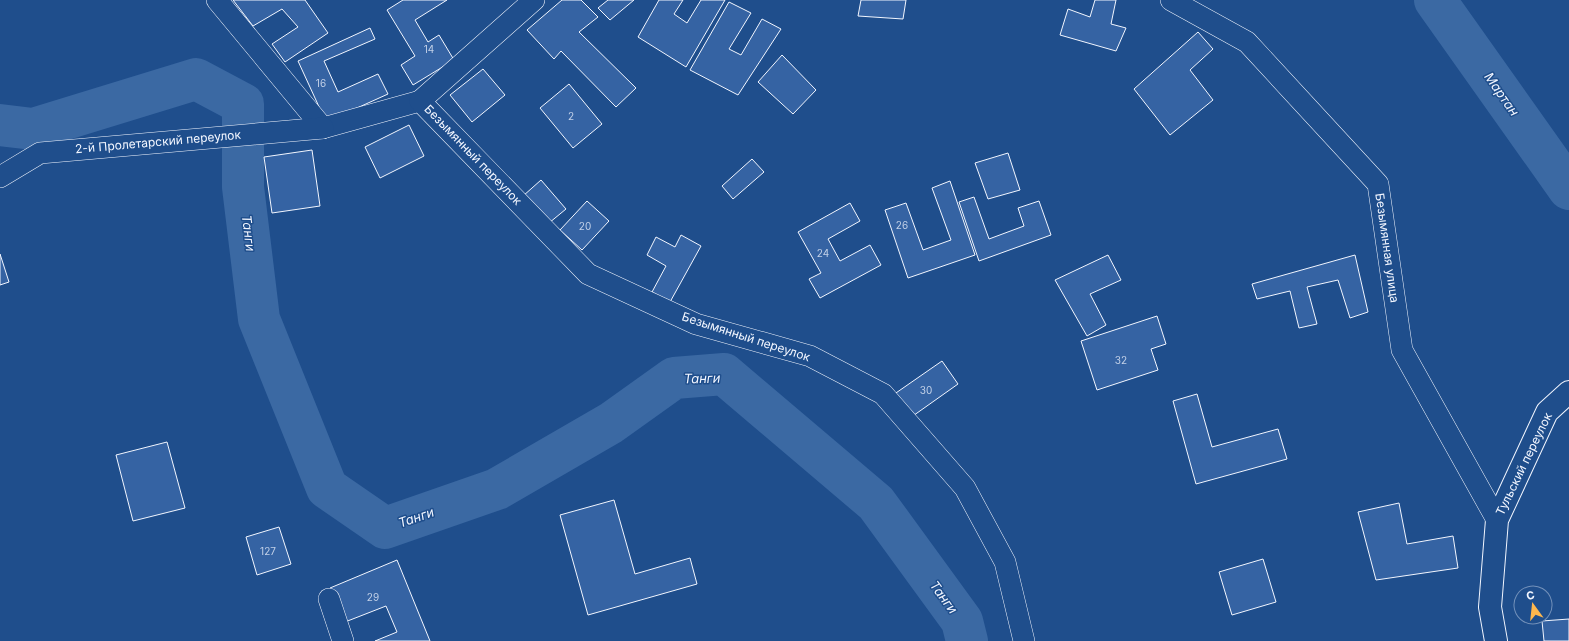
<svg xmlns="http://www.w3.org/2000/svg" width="1569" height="641" font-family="Inter,sans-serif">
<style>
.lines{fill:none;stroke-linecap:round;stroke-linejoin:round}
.river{stroke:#3b69a3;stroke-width:42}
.building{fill:#3563a3;stroke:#f2f6ff}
.minor-casing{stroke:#f2f6ff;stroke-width:22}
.tertiary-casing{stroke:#f2f6ff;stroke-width:24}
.minor{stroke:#1f4e8c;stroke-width:21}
.tertiary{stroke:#1f4e8c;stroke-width:22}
.labels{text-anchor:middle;stroke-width:3;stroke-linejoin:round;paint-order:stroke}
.number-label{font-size:10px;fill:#c3d1e8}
.street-label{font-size:12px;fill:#f2f6ff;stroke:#1f4e8c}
.water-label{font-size:13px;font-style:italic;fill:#f2f6ff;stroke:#1f4e8c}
</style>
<rect width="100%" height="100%" fill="#1f4e8c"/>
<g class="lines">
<g class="river">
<path d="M 1435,0 L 1569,189"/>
<path d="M 0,125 L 33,129 L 196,79 L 243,104 L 243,187 L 259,319 L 327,488 L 385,528 L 497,489 L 611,423 L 674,378 L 724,374 L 876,503 L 962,621 L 967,641"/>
</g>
</g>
<g class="building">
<path d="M 233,0 L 305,0 L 328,33 L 285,62 L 272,44 L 298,27 L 282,9 L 253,26 Z"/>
<path d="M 403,0 L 447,0 L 415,20 L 428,42 L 439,35 L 454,60 L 413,85 L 401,65 L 415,56 L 387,10 Z"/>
<path d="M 562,0 L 581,0 L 598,17 L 579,32 L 636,88 L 616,107 L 561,51 L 554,59 L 527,30 Z"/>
<path d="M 608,0 L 634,0 L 610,20 L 598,8 Z"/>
<path d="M 659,0 L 683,0 L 674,14 L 687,23 L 701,0 L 725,0 L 686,67 L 638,37 Z"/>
<path d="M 861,0 L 906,0 L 903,19 L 858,16 Z"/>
<path d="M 1095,0 L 1116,0 L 1111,24 L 1126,28 L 1116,51 L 1060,35 L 1068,9 L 1090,17 Z"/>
<path d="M 729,2 L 751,13 L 729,49 L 741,55 L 762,19 L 781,29 L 738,95 L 690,70 Z"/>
<path d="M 370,28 L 375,39 L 324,61 L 338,92 L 378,74 L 388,94 L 326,122 L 298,61 Z"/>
<path d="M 1198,32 L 1213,49 L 1190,70 L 1213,100 L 1170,135 L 1134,89 Z"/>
<path d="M 782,55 L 816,90 L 793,114 L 758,82 Z"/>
<path d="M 483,69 L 505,95 L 472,122 L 450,95 Z"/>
<path d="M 569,84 L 602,124 L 573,148 L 540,108 Z"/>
<path d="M 409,125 L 424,156 L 380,178 L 365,147 Z"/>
<path d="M 312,150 L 320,206 L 272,213 L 264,157 Z"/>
<path d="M 1008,153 L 1020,190 L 988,199 L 975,163 Z"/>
<path d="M 752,159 L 764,172 L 733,199 L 722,186 Z"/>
<path d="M 541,180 L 566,209 L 549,223 L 523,196 Z"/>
<path d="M 950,181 L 975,255 L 908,278 L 885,210 L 906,203 L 923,250 L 951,240 L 932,188 Z"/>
<path d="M 974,197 L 989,239 L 1024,226 L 1018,208 L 1039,201 L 1051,235 L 979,261 L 959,202 Z"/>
<path d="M 587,201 L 609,221 L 582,250 L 560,230 Z"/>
<path d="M 850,203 L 860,221 L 828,239 L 840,261 L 870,245 L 881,265 L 820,298 L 809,279 L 821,273 L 798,232 Z"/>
<path d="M 681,235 L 701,246 L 670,302 L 652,292 L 666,266 L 647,255 L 656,237 L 675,247 Z"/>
<path d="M 0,254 L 9,282 L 0,285 Z"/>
<path d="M 1108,255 L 1121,280 L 1090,294 L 1106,325 L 1087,336 L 1055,280 Z"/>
<path d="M 1355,255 L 1368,312 L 1350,318 L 1338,280 L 1307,287 L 1317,324 L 1299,328 L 1290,291 L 1257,299 L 1252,284 Z"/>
<path d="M 1157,316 L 1166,344 L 1151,349 L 1158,370 L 1097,390 L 1081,341 Z"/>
<path d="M 942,361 L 958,384 L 910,418 L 893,395 Z"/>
<path d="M 1197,394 L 1212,447 L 1278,429 L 1287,459 L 1196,484 L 1173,401 Z"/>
<path d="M 167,442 L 185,508 L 133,521 L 116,455 Z"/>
<path d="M 614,500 L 635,574 L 690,558 L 697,584 L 588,615 L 560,515 Z"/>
<path d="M 1399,503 L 1407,544 L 1453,536 L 1458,568 L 1376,580 L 1358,512 Z"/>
<path d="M 279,527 L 291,564 L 257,575 L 246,537 Z"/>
<path d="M 1263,559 L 1276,602 L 1232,615 L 1219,572 Z"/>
<path d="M 397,560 L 430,641 L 375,641 L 397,632 L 386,606 L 345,622 L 330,588 Z"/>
<path d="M 1569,619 L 1569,641 L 1544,641 L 1542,621 Z"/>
</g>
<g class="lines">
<defs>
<g id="minor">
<path d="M 217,0 L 323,128 L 420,101 L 588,274 L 696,324 L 810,356 L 883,394 L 965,488 L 1005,562 L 1024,641"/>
<path d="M 1171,0 L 1247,42 L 1378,184 L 1402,350 L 1497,520"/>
<path d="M 420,101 L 534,0"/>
<path d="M 0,177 L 40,153 L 323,128"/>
<path d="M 329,599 L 343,641"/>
</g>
<path id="tertiary" d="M 1496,641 L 1490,607 L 1497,520 L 1547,412 L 1569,392"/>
</defs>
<use href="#minor" class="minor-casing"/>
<use href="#tertiary" class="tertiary-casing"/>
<use href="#minor" class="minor"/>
<use href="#tertiary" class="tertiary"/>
</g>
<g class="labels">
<g class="number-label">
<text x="429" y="53">14</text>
<text x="321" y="87">16</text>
<text x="571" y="120">2</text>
<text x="902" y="229">26</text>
<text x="585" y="230">20</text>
<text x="823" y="257">24</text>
<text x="1121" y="364">32</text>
<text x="926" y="394">30</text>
<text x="268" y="555">127</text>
<text x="373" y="601">29</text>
</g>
<g class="street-label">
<text transform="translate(158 142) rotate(-5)" y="4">2-й Пролетарский переулок</text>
<text transform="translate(473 155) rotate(46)" y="4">Безымянный переулок</text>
<text transform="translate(1387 248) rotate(82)" y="4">Безымянная улица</text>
<text transform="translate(746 337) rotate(18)" y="4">Безымянный переулок</text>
<text transform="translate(1524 464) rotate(-64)" y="4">Тульский переулок</text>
</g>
<g class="water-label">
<text transform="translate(1502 94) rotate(55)" y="5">Мартан</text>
<text transform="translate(249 233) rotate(83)" y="5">Танги</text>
<text transform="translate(702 378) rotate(-1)" y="5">Танги</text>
<text transform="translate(416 517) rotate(-19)" y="5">Танги</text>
<text transform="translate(944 597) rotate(54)" y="5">Танги</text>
</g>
</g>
<g transform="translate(1533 605) rotate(345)"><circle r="19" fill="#1f4e8c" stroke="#7391ba"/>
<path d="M0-3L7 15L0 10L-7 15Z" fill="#ffb74d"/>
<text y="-6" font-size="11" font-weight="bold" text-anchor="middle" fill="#f2f6ff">С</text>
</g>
</svg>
